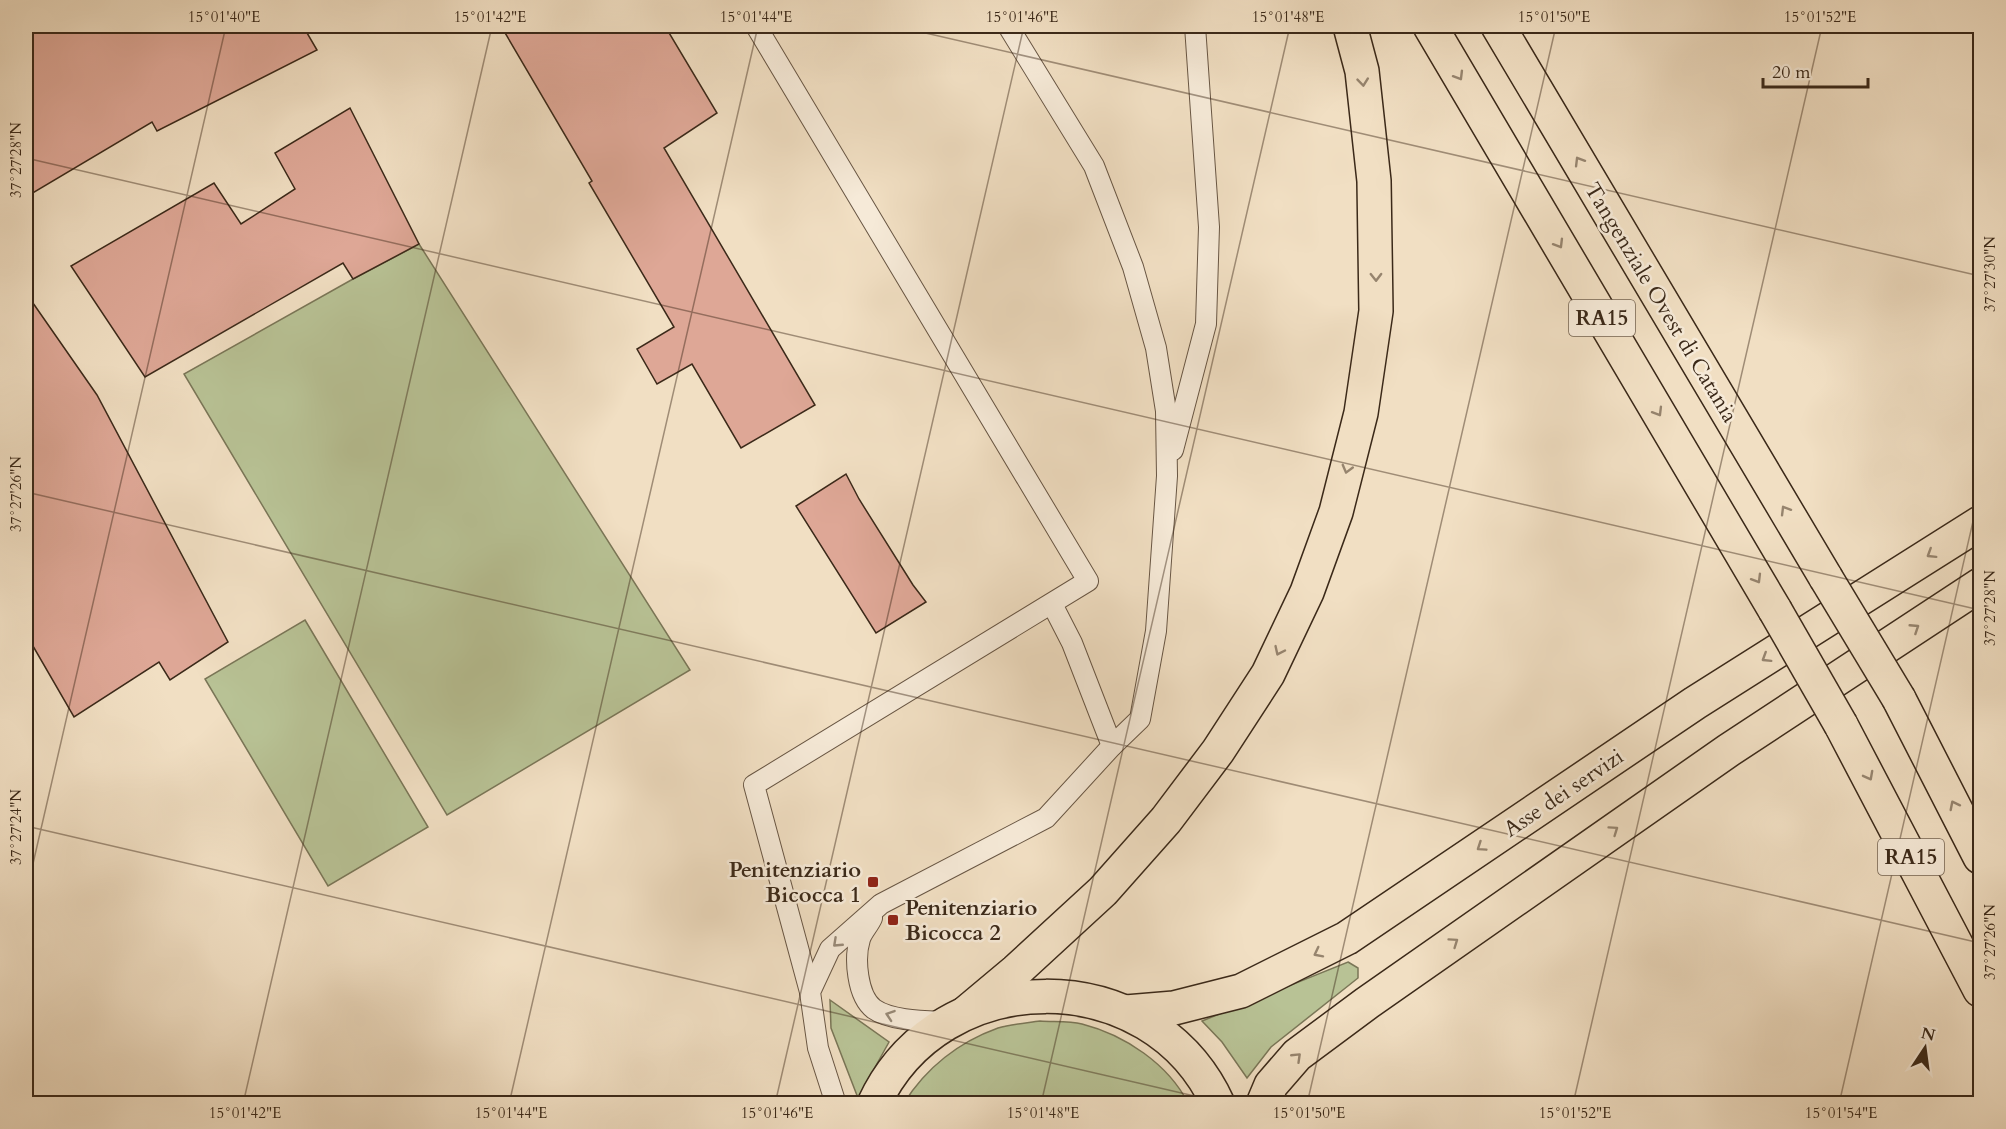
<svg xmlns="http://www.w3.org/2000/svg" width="2006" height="1129" font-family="Cardo,serif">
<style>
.green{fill:#b8c295;stroke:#7a7657;stroke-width:1.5}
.building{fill:#dea796;stroke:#3b2919;stroke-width:1.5}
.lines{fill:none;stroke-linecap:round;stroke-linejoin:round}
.lane-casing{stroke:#685644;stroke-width:22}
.primary-casing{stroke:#3b2919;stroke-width:36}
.highway-casing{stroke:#3b2919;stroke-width:36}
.lane{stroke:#f6ead8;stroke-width:20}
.primary{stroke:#f1dfc3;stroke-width:33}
.highway{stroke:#f1dfc3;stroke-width:33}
.highway-bridge-casing{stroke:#3b2919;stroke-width:36;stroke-linecap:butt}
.highway-bridge{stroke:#f1dfc3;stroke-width:33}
.oneway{stroke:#96846e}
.oneway2{stroke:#988a78}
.ticks{fill:none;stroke:#3b2919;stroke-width:1.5;stroke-opacity:0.45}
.poi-dot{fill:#8f2418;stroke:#f6ead8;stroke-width:2}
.labels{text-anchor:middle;stroke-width:5;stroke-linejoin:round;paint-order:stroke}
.shield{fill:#f6ead8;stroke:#736352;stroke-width:1.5}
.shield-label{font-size:21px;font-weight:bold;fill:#3b2919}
.street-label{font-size:22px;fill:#3b2919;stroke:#f6ead8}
.poi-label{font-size:22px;font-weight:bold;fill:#3b2919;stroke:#f6ead8;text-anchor:end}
.neatline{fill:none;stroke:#3b2919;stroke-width:2}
.ticks-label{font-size:15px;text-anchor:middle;fill:#3b2919}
</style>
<rect width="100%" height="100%" fill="#f1dfc3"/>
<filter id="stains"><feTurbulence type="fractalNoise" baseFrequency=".00333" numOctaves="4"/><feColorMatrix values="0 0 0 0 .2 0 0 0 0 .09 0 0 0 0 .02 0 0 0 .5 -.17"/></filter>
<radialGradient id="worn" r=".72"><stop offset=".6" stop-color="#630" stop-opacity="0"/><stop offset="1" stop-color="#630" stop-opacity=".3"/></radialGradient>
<g class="green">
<path d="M 419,244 L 690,670 L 447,815 L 184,374 L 353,279 Z"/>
<path d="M 305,620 L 428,827 L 328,886 L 205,679 Z"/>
<path d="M 1348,962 L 1358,968 L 1358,978 L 1271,1047 L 1247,1078 L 1222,1042 L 1202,1021 Z"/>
<path d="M 830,1000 L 889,1042 L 858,1098 L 831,1028 Z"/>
<path d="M 1040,1021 C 1054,1022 1069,1021 1082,1024 C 1125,1035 1168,1064 1188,1103 L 904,1103 C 926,1068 959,1042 998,1028 C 1011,1024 1026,1023 1040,1021 Z"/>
</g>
<g class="building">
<path d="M 26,26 L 303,26 L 317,50 L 157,131 L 152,122 L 26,197 Z"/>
<path d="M 501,26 L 665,26 L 717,113 L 664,148 L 815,405 L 741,448 L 692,364 L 657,384 L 637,349 L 674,327 L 589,183 L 592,181 Z"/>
<path d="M 350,108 L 419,244 L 353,279 L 343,263 L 145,377 L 71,266 L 214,183 L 241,224 L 295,189 L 275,153 Z"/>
<path d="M 26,293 L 97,395 L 228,642 L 170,680 L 159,662 L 74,717 L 26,634 Z"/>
<path d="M 846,474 L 859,499 L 913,585 L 926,602 L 876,633 L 796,506 Z"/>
</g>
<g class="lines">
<defs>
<g id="lane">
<path d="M 756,26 L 1088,581 L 754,785 L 810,992"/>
<path d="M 1173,450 L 1206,324 L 1209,227 L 1195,26"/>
<path d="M 1052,604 L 1072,643 L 1112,746"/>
<path d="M 872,918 C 869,925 862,932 860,939 C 854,958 857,996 874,1009 C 891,1021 926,1021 947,1022"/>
<path d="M 836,1104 L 818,1048 L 810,992 L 830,949 L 881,904 L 1046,818 L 1112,746 L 1140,719 L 1156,631 L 1167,476 L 1166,411 L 1156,348 L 1133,267 L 1094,166 L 1008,26"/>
</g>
<g id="primary">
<path d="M 1126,1012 L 1174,1008 L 1241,991 L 1347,938 L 1695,703 L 1980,523"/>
<path d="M 874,1104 C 940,961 1152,960 1218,1104"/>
<path d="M 1263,1104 L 1271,1085 L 1297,1055 L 1367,1003 L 1729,750 L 1980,585"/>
</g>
<g id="highway">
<path d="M 1430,26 L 1775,610"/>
<path d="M 1498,26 L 1826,578"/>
<path d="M 1899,699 L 1980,857"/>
<path d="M 1841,725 L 1980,990"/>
<path d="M 967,1012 L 1016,971 L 1103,891 L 1166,820 L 1218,751 L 1268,674 L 1307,592 L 1336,512 L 1361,413 L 1376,311 L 1374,181 L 1362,71 L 1350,26"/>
</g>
</defs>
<use href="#lane" class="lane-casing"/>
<use href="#primary" class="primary-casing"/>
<use href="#highway" class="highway-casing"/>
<use href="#lane" class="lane"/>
<use href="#primary" class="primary"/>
<use href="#highway" class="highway"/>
<defs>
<g id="highway-bridge">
<path d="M 1826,578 L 1899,699"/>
<path d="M 1775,610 L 1841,725"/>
</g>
</defs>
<use href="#highway-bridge" class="highway-bridge-casing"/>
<use href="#highway-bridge" class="highway-bridge"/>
</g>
<defs><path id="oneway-chevron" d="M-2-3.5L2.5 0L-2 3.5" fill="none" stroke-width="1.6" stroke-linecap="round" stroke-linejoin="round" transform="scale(1.5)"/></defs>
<g class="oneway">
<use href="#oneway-chevron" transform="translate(1459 76) rotate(59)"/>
<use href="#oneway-chevron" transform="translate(1363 82) rotate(84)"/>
<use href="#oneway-chevron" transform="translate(1579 161) rotate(-121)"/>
<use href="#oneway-chevron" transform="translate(1559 244) rotate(59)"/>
<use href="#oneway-chevron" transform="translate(1376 277) rotate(89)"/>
<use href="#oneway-chevron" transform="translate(1658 412) rotate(59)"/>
<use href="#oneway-chevron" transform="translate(1347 469) rotate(105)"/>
<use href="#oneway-chevron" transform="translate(1785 510) rotate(-121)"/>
<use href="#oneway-chevron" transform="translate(1931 554) rotate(148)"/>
<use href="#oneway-chevron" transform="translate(1757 579) rotate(59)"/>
<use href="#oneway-chevron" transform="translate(1915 628) rotate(-33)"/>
<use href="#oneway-chevron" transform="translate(1279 651) rotate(115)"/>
<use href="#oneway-chevron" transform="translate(1766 658) rotate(148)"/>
<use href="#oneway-chevron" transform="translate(1869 776) rotate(62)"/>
<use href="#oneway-chevron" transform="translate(1954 805) rotate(-117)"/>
<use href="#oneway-chevron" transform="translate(1614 830) rotate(-35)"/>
<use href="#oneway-chevron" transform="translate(1481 847) rotate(146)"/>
<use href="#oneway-chevron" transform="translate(1454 942) rotate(-35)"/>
<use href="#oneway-chevron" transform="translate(1318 953) rotate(153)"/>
<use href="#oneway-chevron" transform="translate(1297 1057) rotate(-44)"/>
</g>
<g class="oneway2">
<use href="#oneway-chevron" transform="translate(837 943) rotate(137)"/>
<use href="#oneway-chevron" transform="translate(890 1015) rotate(-161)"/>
</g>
<path class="ticks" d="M 895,26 L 1980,276M 26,158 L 1980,610M 26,492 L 1980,943M 26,826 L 1229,1104M 26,894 L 226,26M 243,1104 L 492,26M 509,1104 L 758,26M 775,1104 L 1024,26M 1041,1104 L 1290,26M 1307,1104 L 1556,26M 1573,1104 L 1822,26M 1839,1104 L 1980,491"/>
<g class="poi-dot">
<rect x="867" y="876" width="12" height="12" rx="3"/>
<rect x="887" y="914" width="12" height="12" rx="3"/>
</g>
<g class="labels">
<g class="shield">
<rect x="1569" y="300" width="66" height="36" rx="4.5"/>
<rect x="1878" y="839" width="66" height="36" rx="4.5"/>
</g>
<g class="shield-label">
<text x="1602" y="325">RA15</text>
<text x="1911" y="864">RA15</text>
</g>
<g class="street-label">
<text transform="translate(1662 302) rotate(59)" y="8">Tangenziale Ovest di Catania</text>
<text transform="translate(1563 792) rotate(-34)" y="8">Asse dei servizi</text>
</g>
<g class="poi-label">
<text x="861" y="877">Penitenziario<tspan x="861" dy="25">Bicocca 1</tspan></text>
<text x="905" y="915" text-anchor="start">Penitenziario<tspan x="905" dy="25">Bicocca 2</tspan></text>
</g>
</g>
<rect width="2006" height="1129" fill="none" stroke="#f1dfc3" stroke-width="66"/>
<g transform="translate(1925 1048) rotate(13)" stroke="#f6ead8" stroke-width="4.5" paint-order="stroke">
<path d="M0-4.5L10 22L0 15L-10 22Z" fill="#3b2919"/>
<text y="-9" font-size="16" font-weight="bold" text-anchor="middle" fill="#3b2919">N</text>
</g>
<path d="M1763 78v9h105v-9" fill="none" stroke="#3b2919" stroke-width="3"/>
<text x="1772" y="78" font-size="18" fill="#3b2919" stroke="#f6ead8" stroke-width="4.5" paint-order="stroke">20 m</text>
<rect x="33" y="33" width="1940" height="1063" class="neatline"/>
<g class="ticks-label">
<text x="224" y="22">15°01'40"E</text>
<text x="490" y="22">15°01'42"E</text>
<text x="756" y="22">15°01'44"E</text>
<text x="1022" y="22">15°01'46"E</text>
<text x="1288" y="22">15°01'48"E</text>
<text x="1554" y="22">15°01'50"E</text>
<text x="1820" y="22">15°01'52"E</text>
<text transform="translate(16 160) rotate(-90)" y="5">37°27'28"N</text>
<text transform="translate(1990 274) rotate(-90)" y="5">37°27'30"N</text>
<text transform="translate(16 494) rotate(-90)" y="5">37°27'26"N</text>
<text transform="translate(1990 608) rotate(-90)" y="5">37°27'28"N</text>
<text transform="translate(16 827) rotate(-90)" y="5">37°27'24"N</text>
<text transform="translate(1990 942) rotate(-90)" y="5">37°27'26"N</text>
<text x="245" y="1118">15°01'42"E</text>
<text x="511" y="1118">15°01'44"E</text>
<text x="777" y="1118">15°01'46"E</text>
<text x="1043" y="1118">15°01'48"E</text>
<text x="1309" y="1118">15°01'50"E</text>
<text x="1575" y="1118">15°01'52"E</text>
<text x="1841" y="1118">15°01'54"E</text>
</g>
<rect width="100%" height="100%" filter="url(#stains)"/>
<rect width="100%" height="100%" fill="url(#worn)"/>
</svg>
